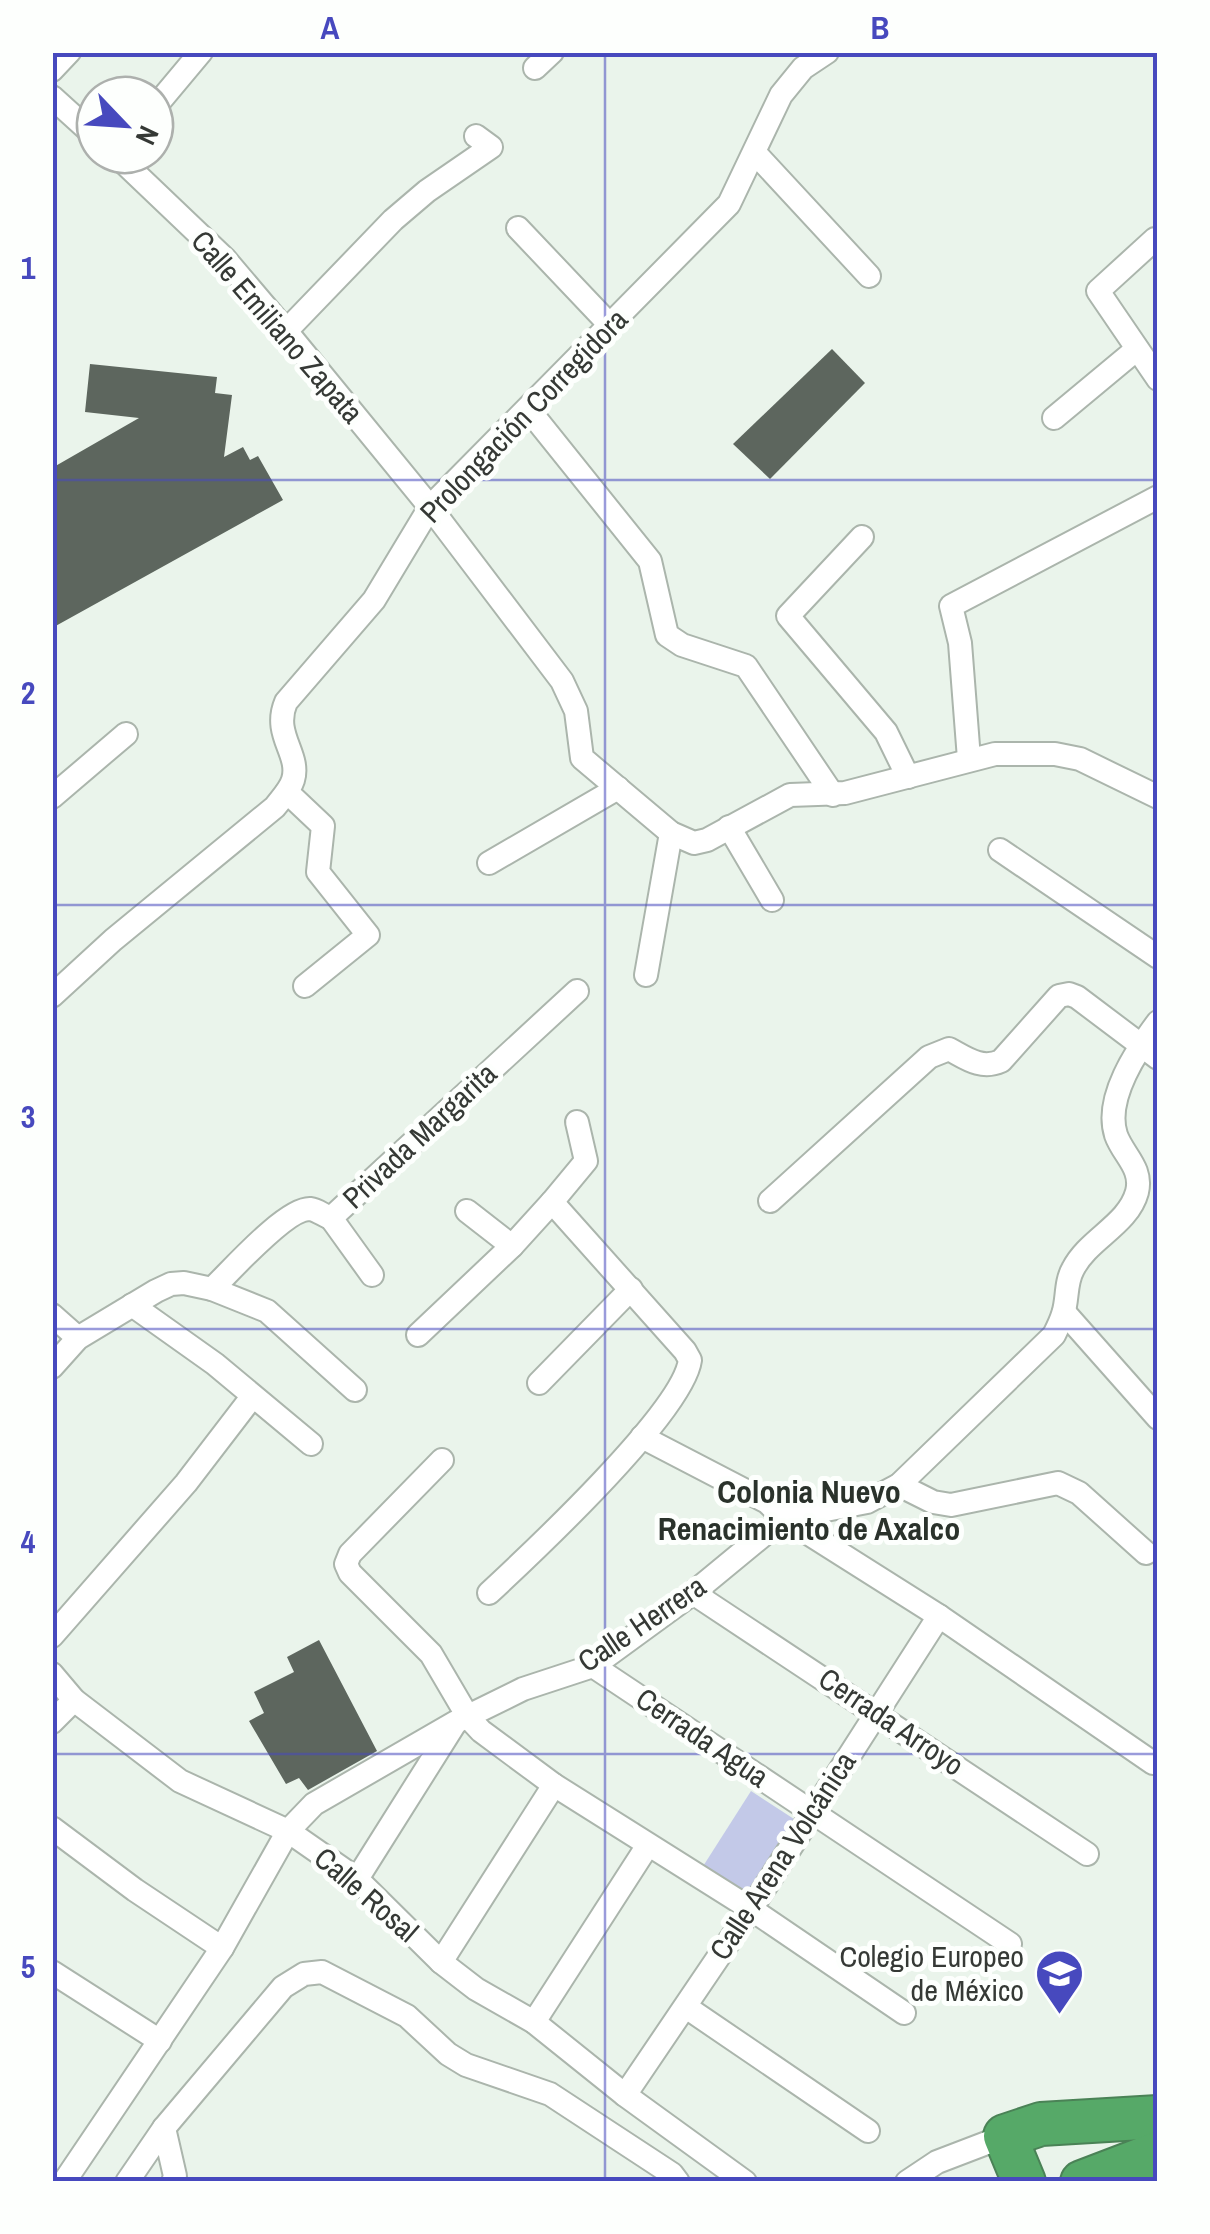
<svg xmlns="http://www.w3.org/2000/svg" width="1210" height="2234" font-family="'Archivo Narrow',sans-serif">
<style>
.green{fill:#c3c9e8}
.building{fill:#5d665e}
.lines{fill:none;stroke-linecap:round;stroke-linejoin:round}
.street-casing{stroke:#abb5ac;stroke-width:26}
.highway-casing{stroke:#4a8256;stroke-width:46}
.street{stroke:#fff;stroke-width:22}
.highway{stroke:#56a968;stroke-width:42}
.grid{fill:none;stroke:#4749be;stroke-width:2.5;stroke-opacity:0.55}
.labels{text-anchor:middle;stroke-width:10;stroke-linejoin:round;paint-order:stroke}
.street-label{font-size:30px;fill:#353935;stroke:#fdfffd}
.poi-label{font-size:30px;fill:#353935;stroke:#fdfffd;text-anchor:end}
.neighbourhood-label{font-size:32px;font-weight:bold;fill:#2a322b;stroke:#fdfffd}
.neatline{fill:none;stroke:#4749be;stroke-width:4}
.grid-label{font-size:32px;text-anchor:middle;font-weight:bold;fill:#4749be}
</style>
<rect width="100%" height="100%" fill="#eaf4eb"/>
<path class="green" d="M 751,1791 L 794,1819 L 743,1899 L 700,1871 Z"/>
<g class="building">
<path d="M 832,349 L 865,383 L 770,479 L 733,444 Z"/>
<path d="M 90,364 L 217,377 L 215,393 L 232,395 L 224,457 L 243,447 L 250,460 L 258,456 L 283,500 L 52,628 L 52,468 L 139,418 L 85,412 Z"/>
<path d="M 319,1640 L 377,1751 L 308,1790 L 299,1778 L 286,1784 L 249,1721 L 264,1713 L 254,1692 L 294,1672 L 287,1657 Z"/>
</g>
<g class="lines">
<defs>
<g id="street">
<path d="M 535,68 L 552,52"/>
<path d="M 52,70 L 69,52"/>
<path d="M 52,97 L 95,136"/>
<path d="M 155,107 L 201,52"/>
<path d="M 755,153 L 869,276"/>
<path d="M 116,155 L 225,259 L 286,331 L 430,507 L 562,681 L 576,711 L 582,758 L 671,833 L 694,843 L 707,840 L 790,795 L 845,793 L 995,754 L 1055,754 L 1080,759 L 1158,797"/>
<path d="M 518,228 L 610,325"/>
<path d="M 1155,239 L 1098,291 L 1158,379"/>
<path d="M 286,331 L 393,220 L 427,191 L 491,147 L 476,136"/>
<path d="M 528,409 L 650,561 L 667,635 L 682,645 L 746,666 L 833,795"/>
<path d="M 1054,418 L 1137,349"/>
<path d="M 862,537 L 788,616 L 886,732 L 908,777"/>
<path d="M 969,759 L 960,643 L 951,606 L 1158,497"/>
<path d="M 287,792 L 323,826 L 318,872 L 368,935 L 305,986"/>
<path d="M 52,797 L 126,734"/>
<path d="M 729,827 L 772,900"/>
<path d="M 1000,850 L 1158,957"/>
<path d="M 489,863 L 618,788"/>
<path d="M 646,975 L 671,833"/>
<path d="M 52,996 L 113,940 L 275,807 C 281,799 290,790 293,780 C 301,754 272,735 286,702 L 374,600 L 430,507 L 729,204 L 781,95 L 803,68 L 827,52"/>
<path d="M 770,1201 L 929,1057 L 949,1049 C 966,1058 981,1070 1001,1061 L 1059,996 L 1069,994 L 1077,997 L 1158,1058"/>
<path d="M 552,1202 L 586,1161 L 577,1122"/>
<path d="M 467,1211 L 512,1246"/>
<path d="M 331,1218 L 372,1275"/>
<path d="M 212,1289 C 230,1272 286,1208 310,1209 C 318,1210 324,1216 331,1218 L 577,991"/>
<path d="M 132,1305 L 215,1364 L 311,1444"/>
<path d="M 1064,1312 L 1158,1418"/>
<path d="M 52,1315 L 78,1338"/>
<path d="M 418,1335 L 512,1246 L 552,1202 L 685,1351 L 690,1360 C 683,1412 532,1553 489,1593"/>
<path d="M 52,1367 L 78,1338 L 156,1291 L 171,1284 L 184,1283 L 212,1289 L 267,1311 L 355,1390"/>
<path d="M 539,1383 L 631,1289"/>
<path d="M 642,1437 L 767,1502 L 784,1518 L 939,1616 L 1153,1763"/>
<path d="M 442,1460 L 350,1554 L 346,1564 L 350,1573 L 431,1654 L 468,1717 L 481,1731 L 554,1785 L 751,1909 L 904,2013"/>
<path d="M 899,1485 L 933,1502 L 951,1505 L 1058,1483 L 1079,1493 L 1146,1553"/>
<path d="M 693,1593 L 1087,1854"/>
<path d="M 52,1636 L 186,1483 L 252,1397"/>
<path d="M 593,1666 L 1010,1944"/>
<path d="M 52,1674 L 74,1700 L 180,1781 L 288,1831 L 357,1879 L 441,1962 L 476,1989 L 534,2022 L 625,2095 L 745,2182"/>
<path d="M 52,1722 L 74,1700"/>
<path d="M 52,1828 L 135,1890 L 222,1948"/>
<path d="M 357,1879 L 454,1725"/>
<path d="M 441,1962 L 554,1785"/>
<path d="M 52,1972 L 160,2041"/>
<path d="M 686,2007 L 868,2131"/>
<path d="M 534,2022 L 648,1845"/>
<path d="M 625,2095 L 751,1909 L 939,1616"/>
<path d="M 164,2128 L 175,2176 L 173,2182"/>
<path d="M 64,2182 L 222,1948 L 288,1831 L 314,1804 L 456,1722 L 523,1689 L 593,1666 L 693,1593 L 784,1518 L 867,1502 L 899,1485 L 1054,1335 C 1057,1329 1061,1321 1063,1314 C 1068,1300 1065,1283 1073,1269 C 1088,1239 1128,1225 1137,1192 C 1143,1168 1123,1155 1116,1135 C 1104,1098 1137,1050 1158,1022"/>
<path d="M 127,2182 L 164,2128 L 283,1987 L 304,1974 L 322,1972 L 407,2016 L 448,2054 L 466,2065 L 550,2094 L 672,2174 L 678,2182"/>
<path d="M 907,2182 L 937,2162 L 1005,2136"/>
</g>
<g id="highway">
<path d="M 1024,2182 L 1005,2136 L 1041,2124 L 1158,2117"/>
<path d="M 1082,2182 L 1158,2153"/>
</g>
</defs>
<use href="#street" class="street-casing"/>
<use href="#highway" class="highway-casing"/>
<use href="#street" class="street"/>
<use href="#highway" class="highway"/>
</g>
<path class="grid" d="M 605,52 L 605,2182M 52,480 L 1158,480M 52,905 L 1158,905M 52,1329 L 1158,1329M 52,1754 L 1158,1754"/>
<defs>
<symbol id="school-pin" viewBox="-11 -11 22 30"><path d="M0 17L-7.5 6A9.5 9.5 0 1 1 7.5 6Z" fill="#4749be" stroke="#fdfffd"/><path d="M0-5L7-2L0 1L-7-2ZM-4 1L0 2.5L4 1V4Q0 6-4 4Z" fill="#fff"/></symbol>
</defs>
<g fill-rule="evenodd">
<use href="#school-pin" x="1032" y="1946" width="55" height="75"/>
</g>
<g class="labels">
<g class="street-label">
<text transform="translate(277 327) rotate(49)" y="10">Calle Emiliano Zapata</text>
<text transform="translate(524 416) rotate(-46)" y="10">Prolongación Corregidora</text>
<text transform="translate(420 1136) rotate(-43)" y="10">Privada Margarita</text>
<text transform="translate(642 1624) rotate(-34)" y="10">Calle Herrera</text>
<text transform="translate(891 1722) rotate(34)" y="10">Cerrada Arroyo</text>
<text transform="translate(702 1738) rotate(34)" y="10">Cerrada Agua</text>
<text transform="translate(783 1856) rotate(-57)" y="10">Calle Arena Volcánica</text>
<text transform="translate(366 1895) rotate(41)" y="10">Calle Rosal</text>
</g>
<g class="poi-label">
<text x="1024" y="1967">Colegio Europeo<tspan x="1024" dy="34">de México</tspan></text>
</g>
<g class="neighbourhood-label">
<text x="809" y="1503">Colonia Nuevo<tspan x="809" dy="37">Renacimiento de Axalco</tspan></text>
</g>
</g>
<rect width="1210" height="2234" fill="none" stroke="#fdfffd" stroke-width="110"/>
<g transform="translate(125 125) rotate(115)"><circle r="48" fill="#fdfffd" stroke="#adb0ad" stroke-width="2.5"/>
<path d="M0-8L18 38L0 25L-18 38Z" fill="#4749be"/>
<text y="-15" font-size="28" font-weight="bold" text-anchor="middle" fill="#353935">N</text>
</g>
<rect x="55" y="55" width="1100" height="2124" class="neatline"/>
<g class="grid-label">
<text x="330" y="39">A</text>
<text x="880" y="39">B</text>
<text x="28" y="279">1</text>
<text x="28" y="704">2</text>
<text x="28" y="1128">3</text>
<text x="28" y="1553">4</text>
<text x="28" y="1978">5</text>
</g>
</svg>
